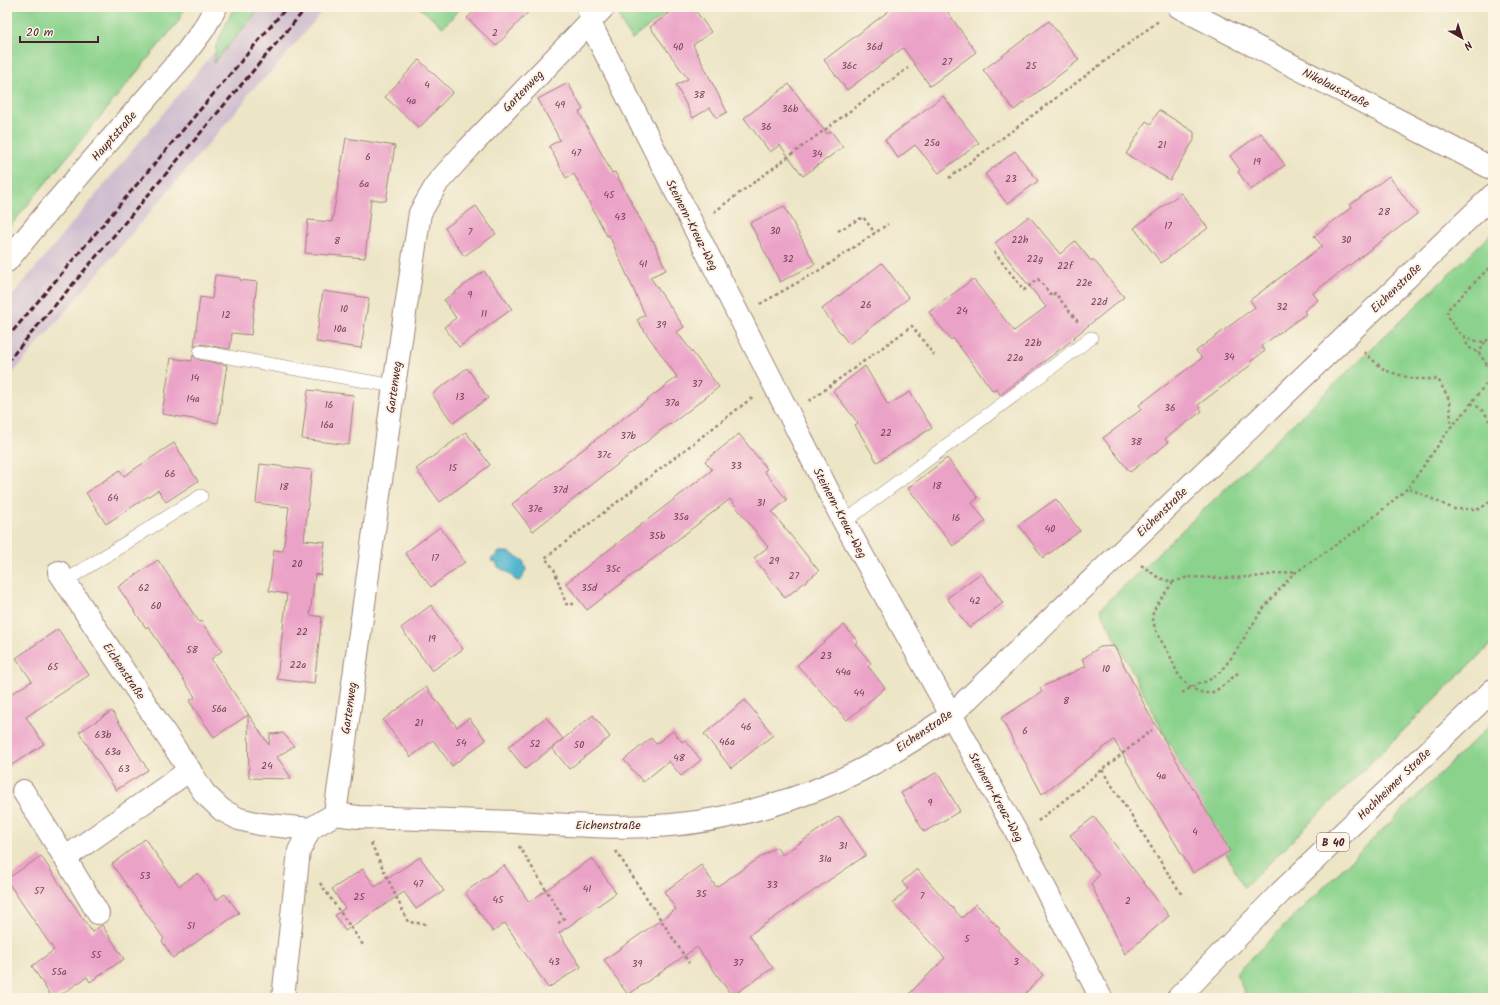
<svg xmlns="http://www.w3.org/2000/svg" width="1500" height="1005" font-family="Kalam,sans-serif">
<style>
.industrial{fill:#cfbdcf}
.green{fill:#8bd38d;stroke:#6a795c}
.water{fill:#50b6ce;stroke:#4d6a7c}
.building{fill:#eba2c7}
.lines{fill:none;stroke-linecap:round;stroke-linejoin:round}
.lane-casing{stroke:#9b8278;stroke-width:14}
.street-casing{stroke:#9b8278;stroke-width:24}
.secondary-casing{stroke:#9b8278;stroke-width:24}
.primary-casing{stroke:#9b8278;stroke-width:24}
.path{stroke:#9b8278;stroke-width:2.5;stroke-dasharray:3 3;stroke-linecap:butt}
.lane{stroke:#fff;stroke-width:13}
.street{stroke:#fff;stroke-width:22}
.secondary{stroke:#fff;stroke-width:22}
.primary{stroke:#fff;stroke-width:22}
.rail{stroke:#4a1f2b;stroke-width:3;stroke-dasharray:6 3;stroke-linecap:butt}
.labels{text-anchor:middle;stroke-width:4;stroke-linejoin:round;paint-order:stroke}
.number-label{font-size:10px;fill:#724052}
.shield{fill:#fcf5e5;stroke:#7f5f63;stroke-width:1}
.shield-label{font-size:11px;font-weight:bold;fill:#4a1f2b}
.street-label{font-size:12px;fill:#4a1f2b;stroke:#fcf5e5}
</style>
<rect width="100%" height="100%" fill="#fcf5e5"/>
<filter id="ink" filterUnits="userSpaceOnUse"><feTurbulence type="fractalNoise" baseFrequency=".025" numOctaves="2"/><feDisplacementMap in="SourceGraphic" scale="8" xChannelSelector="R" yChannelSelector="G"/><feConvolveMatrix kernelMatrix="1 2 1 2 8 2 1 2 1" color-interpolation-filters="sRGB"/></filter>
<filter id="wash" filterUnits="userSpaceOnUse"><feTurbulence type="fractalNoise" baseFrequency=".012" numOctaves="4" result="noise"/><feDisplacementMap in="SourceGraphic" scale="16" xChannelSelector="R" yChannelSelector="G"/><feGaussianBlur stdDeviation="0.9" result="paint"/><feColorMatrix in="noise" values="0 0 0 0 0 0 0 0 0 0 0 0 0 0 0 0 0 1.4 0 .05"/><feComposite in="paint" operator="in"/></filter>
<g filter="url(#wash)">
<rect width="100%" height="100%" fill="#ece5c6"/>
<path class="industrial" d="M 251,7 L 326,7 L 275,68 L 248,94 L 244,102 L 7,380 L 7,302 Z"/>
<g class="green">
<path d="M 7,7 L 184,7 L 178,22 L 7,230 Z"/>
<path d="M 234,7 L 261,7 L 214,63 L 216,46 Z"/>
<path d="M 419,7 L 462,7 L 443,27 Z"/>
<path d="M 618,7 L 674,7 L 632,39 L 621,22 Z"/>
<path d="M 1493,232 L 1493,642 L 1244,888 L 1100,609 Z"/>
<path d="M 1493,722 L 1493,998 L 1247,998 L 1236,973 Z"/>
</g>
<path class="water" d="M 499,552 L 508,552 L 523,560 L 526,570 L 523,575 L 523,578 L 519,581 L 515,580 L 509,573 L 498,567 L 496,562 L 491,561 L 492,558 L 495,557 Z"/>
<g id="blocks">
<g class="building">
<path d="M 479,7 L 533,7 L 496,46 L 467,18 Z"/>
<path d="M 678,7 L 693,7 L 711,32 L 693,45 L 727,112 L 717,118 L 710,108 L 693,118 L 676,85 L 688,79 L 650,27 Z"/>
<path d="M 894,7 L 944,7 L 976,52 L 930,86 L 903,48 L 847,90 L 824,60 Z"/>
<path d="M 1049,21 L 1079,60 L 1014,110 L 983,70 Z"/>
<path d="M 419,60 L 453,92 L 419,128 L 385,97 Z"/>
<path d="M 568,83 L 583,110 L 579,112 L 612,173 L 615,172 L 652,241 L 653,240 L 666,270 L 650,277 L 684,327 L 677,332 L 719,387 L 670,425 L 669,424 L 533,531 L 512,504 L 677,377 L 637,320 L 645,315 L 609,235 L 607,236 L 574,174 L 566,178 L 549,146 L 560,140 L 538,99 Z"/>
<path d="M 789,84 L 827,134 L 831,131 L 843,147 L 803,176 L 780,145 L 770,152 L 744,118 Z"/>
<path d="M 943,96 L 979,143 L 939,173 L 915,145 L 898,158 L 885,140 Z"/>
<path d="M 1159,110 L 1194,132 L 1194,140 L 1170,180 L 1126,154 L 1146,121 L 1151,124 Z"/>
<path d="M 1261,133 L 1285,165 L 1251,190 L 1238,172 L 1240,170 L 1230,156 Z"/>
<path d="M 346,138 L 395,146 L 386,201 L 371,199 L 365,258 L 305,253 L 308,220 L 332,222 Z"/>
<path d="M 1015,151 L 1038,181 L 1007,204 L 985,174 Z"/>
<path d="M 1389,176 L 1417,214 L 1313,293 L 1318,300 L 1304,311 L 1306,314 L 1261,346 L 1265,351 L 1251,361 L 1252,364 L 1198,405 L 1202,411 L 1165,439 L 1168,443 L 1130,472 L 1103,438 L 1142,409 L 1139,405 L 1202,358 L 1196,351 L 1255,307 L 1250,300 L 1322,246 L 1314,236 L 1352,207 L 1350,205 Z"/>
<path d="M 1181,193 L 1208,228 L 1161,263 L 1134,228 Z"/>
<path d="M 476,206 L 496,234 L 464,256 L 445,228 Z"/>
<path d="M 784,206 L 815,264 L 780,282 L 750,223 Z"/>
<path d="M 1029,216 L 1060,254 L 1075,241 L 1091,261 L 1093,259 L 1124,297 L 1074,337 L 1075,338 L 1000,395 L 997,389 L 993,391 L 953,338 L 951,340 L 929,312 L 973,279 L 1014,331 L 1046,307 L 995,243 Z"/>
<path d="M 882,263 L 909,298 L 849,344 L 822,309 Z"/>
<path d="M 484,271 L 512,309 L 459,347 L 444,327 L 456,318 L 444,300 Z"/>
<path d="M 215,275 L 240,278 L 240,280 L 257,282 L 251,335 L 232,333 L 230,349 L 201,344 L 197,345 L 194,347 L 200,297 L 212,299 Z"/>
<path d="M 323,291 L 369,298 L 361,348 L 316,342 Z"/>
<path d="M 193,355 L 199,360 L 227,365 L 218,423 L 162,414 L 171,358 L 192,361 Z"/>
<path d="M 865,366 L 888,405 L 910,392 L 932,428 L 877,462 L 855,425 L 858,423 L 833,391 Z"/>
<path d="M 467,368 L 488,398 L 453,423 L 432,394 Z"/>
<path d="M 308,390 L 354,395 L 349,445 L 302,439 Z"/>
<path d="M 466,432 L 490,465 L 440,502 L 416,469 Z"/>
<path d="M 739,434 L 767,469 L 764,471 L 787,500 L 772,512 L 819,571 L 785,598 L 754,558 L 768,547 L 730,499 L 587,610 L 566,583 L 712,470 L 705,461 Z"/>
<path d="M 174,443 L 198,481 L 166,502 L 158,490 L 106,524 L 86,493 L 120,470 L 124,476 Z"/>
<path d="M 947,458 L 978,498 L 972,503 L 986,521 L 953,546 L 908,488 Z"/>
<path d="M 260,464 L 312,470 L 304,540 L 325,542 L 321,575 L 315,574 L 310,615 L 322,617 L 314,684 L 277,679 L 287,594 L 269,591 L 274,550 L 283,551 L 289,507 L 256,503 Z"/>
<path d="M 1056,499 L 1080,531 L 1043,558 L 1019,525 Z"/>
<path d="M 440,527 L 465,562 L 431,587 L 405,553 Z"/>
<path d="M 158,560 L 199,622 L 201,621 L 222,651 L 211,659 L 269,745 L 270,734 L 283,733 L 294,746 L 277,757 L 292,779 L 249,778 L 248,715 L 214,737 L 189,701 L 195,697 L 148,626 L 146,628 L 118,587 Z"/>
<path d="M 981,573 L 1003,603 L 969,628 L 947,598 Z"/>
<path d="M 431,605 L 463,649 L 432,671 L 401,628 Z"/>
<path d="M 844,625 L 858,642 L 855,644 L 871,663 L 868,666 L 885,688 L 847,720 L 797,665 Z"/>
<path d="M 58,629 L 89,675 L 26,717 L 44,744 L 7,768 L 7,687 L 11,694 L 32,681 L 16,658 Z"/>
<path d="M 1114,646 L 1149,714 L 1230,851 L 1193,873 L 1114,740 L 1042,794 L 1001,718 L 1042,692 L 1040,688 L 1086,666 L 1082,659 L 1100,647 Z"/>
<path d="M 426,687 L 457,727 L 469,718 L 486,740 L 452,766 L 433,740 L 411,757 L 383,720 Z"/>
<path d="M 745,700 L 773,735 L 731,768 L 704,734 Z"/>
<path d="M 112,711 L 148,770 L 116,790 L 79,732 Z"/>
<path d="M 593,715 L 610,737 L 569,769 L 552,748 Z"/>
<path d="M 546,717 L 563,739 L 525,769 L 508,747 Z"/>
<path d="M 673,731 L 682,742 L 685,740 L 701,760 L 681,776 L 669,761 L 643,782 L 624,760 L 651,738 L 656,744 Z"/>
<path d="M 937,772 L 960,811 L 924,832 L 901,793 Z"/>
<path d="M 839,816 L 866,855 L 749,935 L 773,968 L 732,996 L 697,947 L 628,995 L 604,960 L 676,909 L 664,892 L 701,865 L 716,887 L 776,847 L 782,855 Z"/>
<path d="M 1094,817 L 1169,916 L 1125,954 L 1091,884 L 1099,875 L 1070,835 Z"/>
<path d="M 145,839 L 179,886 L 198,873 L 216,900 L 225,894 L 239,913 L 173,958 L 162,941 L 164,939 L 112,864 Z"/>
<path d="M 41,856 L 92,932 L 102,925 L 124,959 L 90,982 L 87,977 L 56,998 L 52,998 L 32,966 L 54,950 L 7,881 L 7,879 Z"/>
<path d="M 420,857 L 444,891 L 416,909 L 404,892 L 345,931 L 335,915 L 345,908 L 332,889 L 363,869 L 375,887 Z"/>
<path d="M 592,858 L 616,893 L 559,933 L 581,967 L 548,988 L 505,923 L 493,932 L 465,892 L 504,865 L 529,902 Z"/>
<path d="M 917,869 L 962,918 L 976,904 L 1000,929 L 998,931 L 1043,975 L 1021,998 L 905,998 L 945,958 L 893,903 L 908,889 L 902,882 Z"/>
</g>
</g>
</g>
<g filter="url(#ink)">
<use href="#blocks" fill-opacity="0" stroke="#9b8278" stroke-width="1"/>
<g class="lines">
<defs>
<g id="lane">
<path d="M 582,7 L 590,23"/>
<path d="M 200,352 L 394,386"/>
<path d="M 844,522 L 1091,338"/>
<path d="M 65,581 L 201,496"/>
</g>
<g id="street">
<path d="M 1179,7 L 1493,169"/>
<path d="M 590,23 L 844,522 L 1019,837 L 1101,998"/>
<path d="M 59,572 L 205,794 L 222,810 L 239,819 L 260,824 L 310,829 L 335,814 L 358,817 C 411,819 464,820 516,822 C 568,825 620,829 671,825 C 733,820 805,798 861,770 C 892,754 922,735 951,715 L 1493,195"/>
<path d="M 23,791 L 65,858 L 98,913"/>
<path d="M 335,814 L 394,386 L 420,213 L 438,182 L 468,149 L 604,7"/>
<path d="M 65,858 L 190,770"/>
<path d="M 283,998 L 299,851 L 310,829"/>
</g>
<path id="secondary" d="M 7,261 L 50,209 L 185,54 L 203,30 L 216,7"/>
<path id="primary" d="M 1178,998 L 1281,892 L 1493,690"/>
</defs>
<use href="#lane" class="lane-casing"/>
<use href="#street" class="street-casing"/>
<use href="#secondary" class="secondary-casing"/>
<use href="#primary" class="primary-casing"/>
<g class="path">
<path d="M 949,178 L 1160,20"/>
<path d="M 714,212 L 908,68"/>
<path d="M 838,231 L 863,217 L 875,233"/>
<path d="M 994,252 L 1024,290 L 1038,279 L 1052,296 L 1055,293 L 1078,322"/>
<path d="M 1493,264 L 1447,310 C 1450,329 1466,341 1485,342 L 1493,335"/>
<path d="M 1489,268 L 1493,273"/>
<path d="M 760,304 L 825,267 L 888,224"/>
<path d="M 1464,337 L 1468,347 L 1479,353"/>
<path d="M 1485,342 L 1479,353 L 1487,365 L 1493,370"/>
<path d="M 1364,352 L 1384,370 L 1413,379 L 1438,379 L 1450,401 L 1451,427"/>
<path d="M 1493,374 L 1464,413 L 1451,427 L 1408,488 L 1454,509 L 1480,509 L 1493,499"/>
<path d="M 809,401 L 912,326 L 934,355"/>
<path d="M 1471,403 C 1479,407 1486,412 1489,421"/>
<path d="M 1141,565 L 1159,578 L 1173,582 L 1188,577 L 1222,578 L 1254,577 L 1296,571"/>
<path d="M 1173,582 C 1168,590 1155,605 1153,613 C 1151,630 1166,646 1172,660 C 1175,667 1177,674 1182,679 C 1188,686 1199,694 1208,693 C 1217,693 1230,679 1238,673"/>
<path d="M 574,604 L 566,604 L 554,569 L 545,558 L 753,397"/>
<path d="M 1182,693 L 1197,684 L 1208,681 L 1220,672 L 1232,657 L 1262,610 L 1292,575 L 1363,526 L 1408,488"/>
<path d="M 1102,770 L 1182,895"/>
<path d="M 1038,821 L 1152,730"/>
<path d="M 371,843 L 408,922 L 426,924"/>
<path d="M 519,846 L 564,919 L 557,924"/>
<path d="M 616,851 L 689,963"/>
<path d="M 320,883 L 363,945"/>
</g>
<use href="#lane" class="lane"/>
<use href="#street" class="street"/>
<use href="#secondary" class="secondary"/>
<use href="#primary" class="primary"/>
<g class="rail">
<path d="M 7,338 L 287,7"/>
<path d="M 7,362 L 307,7"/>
</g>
</g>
</g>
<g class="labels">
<g class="number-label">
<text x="495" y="36">2</text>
<text x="678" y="50">40</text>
<text x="874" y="50">36d</text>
<text x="947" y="65">27</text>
<text x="849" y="69">36c</text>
<text x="1031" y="69">25</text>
<text x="427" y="88">4</text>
<text x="699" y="98">38</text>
<text x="411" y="104">4a</text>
<text x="560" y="108">49</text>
<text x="790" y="112">36b</text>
<text x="766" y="130">36</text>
<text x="932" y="146">25a</text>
<text x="1162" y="148">21</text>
<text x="576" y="156">47</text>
<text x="817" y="157">34</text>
<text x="368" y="160">6</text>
<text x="1257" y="165">19</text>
<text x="1011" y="182">23</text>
<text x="364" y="187">6a</text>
<text x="609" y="198">45</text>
<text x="1384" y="215">28</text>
<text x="620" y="220">43</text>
<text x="1168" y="229">17</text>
<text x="775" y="234">30</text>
<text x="470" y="235">7</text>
<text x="1020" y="243">22h</text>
<text x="1346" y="243">30</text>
<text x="337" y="244">8</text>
<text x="788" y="262">32</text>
<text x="1035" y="262">22g</text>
<text x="643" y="267">41</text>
<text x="1065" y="269">22f</text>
<text x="1084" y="286">22e</text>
<text x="470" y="298">9</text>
<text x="1099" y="305">22d</text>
<text x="866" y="308">26</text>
<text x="1282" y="310">32</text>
<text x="344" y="312">10</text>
<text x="962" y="314">24</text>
<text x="484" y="317">11</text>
<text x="226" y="318">12</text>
<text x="661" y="328">39</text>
<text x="340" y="332">10a</text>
<text x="1033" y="346">22b</text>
<text x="1229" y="360">34</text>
<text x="1015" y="361">22a</text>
<text x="195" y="381">14</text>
<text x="697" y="387">37</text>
<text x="460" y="400">13</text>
<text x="193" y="402">14a</text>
<text x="672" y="406">37a</text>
<text x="329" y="408">16</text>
<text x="1170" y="411">36</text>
<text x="327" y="428">16a</text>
<text x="886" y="436">22</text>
<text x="628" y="439">37b</text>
<text x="1136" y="445">38</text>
<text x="604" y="458">37c</text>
<text x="736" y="469">33</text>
<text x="453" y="471">15</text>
<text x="170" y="477">66</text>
<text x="937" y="489">18</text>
<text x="284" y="490">18</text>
<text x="560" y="493">37d</text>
<text x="113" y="501">64</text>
<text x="761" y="506">31</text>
<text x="535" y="512">37e</text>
<text x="681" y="520">35a</text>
<text x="956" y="521">16</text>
<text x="1050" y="532">40</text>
<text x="657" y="539">35b</text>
<text x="435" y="561">17</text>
<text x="774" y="564">29</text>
<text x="297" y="567">20</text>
<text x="613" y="572">35c</text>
<text x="794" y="579">27</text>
<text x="144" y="591">62</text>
<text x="589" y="591">35d</text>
<text x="975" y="604">42</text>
<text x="156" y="609">60</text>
<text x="302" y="635">22</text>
<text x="432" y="642">19</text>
<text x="192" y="653">58</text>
<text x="826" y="659">23</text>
<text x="298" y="668">22a</text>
<text x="53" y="670">65</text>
<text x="1106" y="672">10</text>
<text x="843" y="675">44a</text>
<text x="859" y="696">44</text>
<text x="1066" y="704">8</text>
<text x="219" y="712">56a</text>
<text x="419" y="726">21</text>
<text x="746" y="730">46</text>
<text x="1025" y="734">6</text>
<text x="103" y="738">63b</text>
<text x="727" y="745">46a</text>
<text x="461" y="746">54</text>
<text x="535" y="747">52</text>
<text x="579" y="748">50</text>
<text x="113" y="755">63a</text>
<text x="679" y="761">48</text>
<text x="267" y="769">24</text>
<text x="124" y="772">63</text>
<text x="1161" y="779">4a</text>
<text x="930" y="806">9</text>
<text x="1195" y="835">4</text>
<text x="843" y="849">31</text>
<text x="825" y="862">31a</text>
<text x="145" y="879">53</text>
<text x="418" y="887">47</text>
<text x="772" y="888">33</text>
<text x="587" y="892">41</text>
<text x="39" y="894">57</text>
<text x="701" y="897">35</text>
<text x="922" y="899">7</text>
<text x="359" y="900">25</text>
<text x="498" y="903">45</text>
<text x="1128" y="904">2</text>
<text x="191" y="929">51</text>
<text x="967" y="942">5</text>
<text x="96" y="958">55</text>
<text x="554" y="965">43</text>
<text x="1016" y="965">3</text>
<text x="738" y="966">37</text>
<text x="637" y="967">39</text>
<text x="59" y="975">55a</text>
</g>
<rect class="shield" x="1317" y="833" width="32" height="18" rx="3"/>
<g class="shield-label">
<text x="1333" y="846">B 40</text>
</g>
<g class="street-label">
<text transform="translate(1336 88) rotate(27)" y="4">Nikolausstraße</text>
<text transform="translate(523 91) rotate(-46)" y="4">Gartenweg</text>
<text transform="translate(114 136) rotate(-49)" y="4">Hauptstraße</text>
<text transform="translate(692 225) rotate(63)" y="4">Steinern-Kreuz-Weg</text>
<text transform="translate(1396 288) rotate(-44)" y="4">Eichenstraße</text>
<text transform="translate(394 387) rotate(-82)" y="4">Gartenweg</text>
<text transform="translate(1162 512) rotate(-44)" y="4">Eichenstraße</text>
<text transform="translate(840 513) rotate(62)" y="4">Steinern-Kreuz-Weg</text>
<text transform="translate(124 671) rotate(56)" y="4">Eichenstraße</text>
<text transform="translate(349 708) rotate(-82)" y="4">Gartenweg</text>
<text transform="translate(924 731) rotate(-34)" y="4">Eichenstraße</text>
<text transform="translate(1394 784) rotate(-44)" y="4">Hochheimer Straße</text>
<text transform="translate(996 797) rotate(61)" y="4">Steinern-Kreuz-Weg</text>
<text x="608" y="829">Eichenstraße</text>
</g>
</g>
<rect width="1500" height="1005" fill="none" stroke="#fcf5e5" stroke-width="24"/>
<g transform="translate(1462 38) rotate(141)" stroke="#fcf5e5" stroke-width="3" paint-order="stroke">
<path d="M0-3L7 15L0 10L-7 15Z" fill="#4a1f2b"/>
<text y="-6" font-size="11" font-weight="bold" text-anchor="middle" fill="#4a1f2b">N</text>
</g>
<path d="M20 36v6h78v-6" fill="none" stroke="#4a1f2b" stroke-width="2"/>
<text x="26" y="36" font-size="12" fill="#4a1f2b" stroke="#fcf5e5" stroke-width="3" paint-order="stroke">20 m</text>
</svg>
